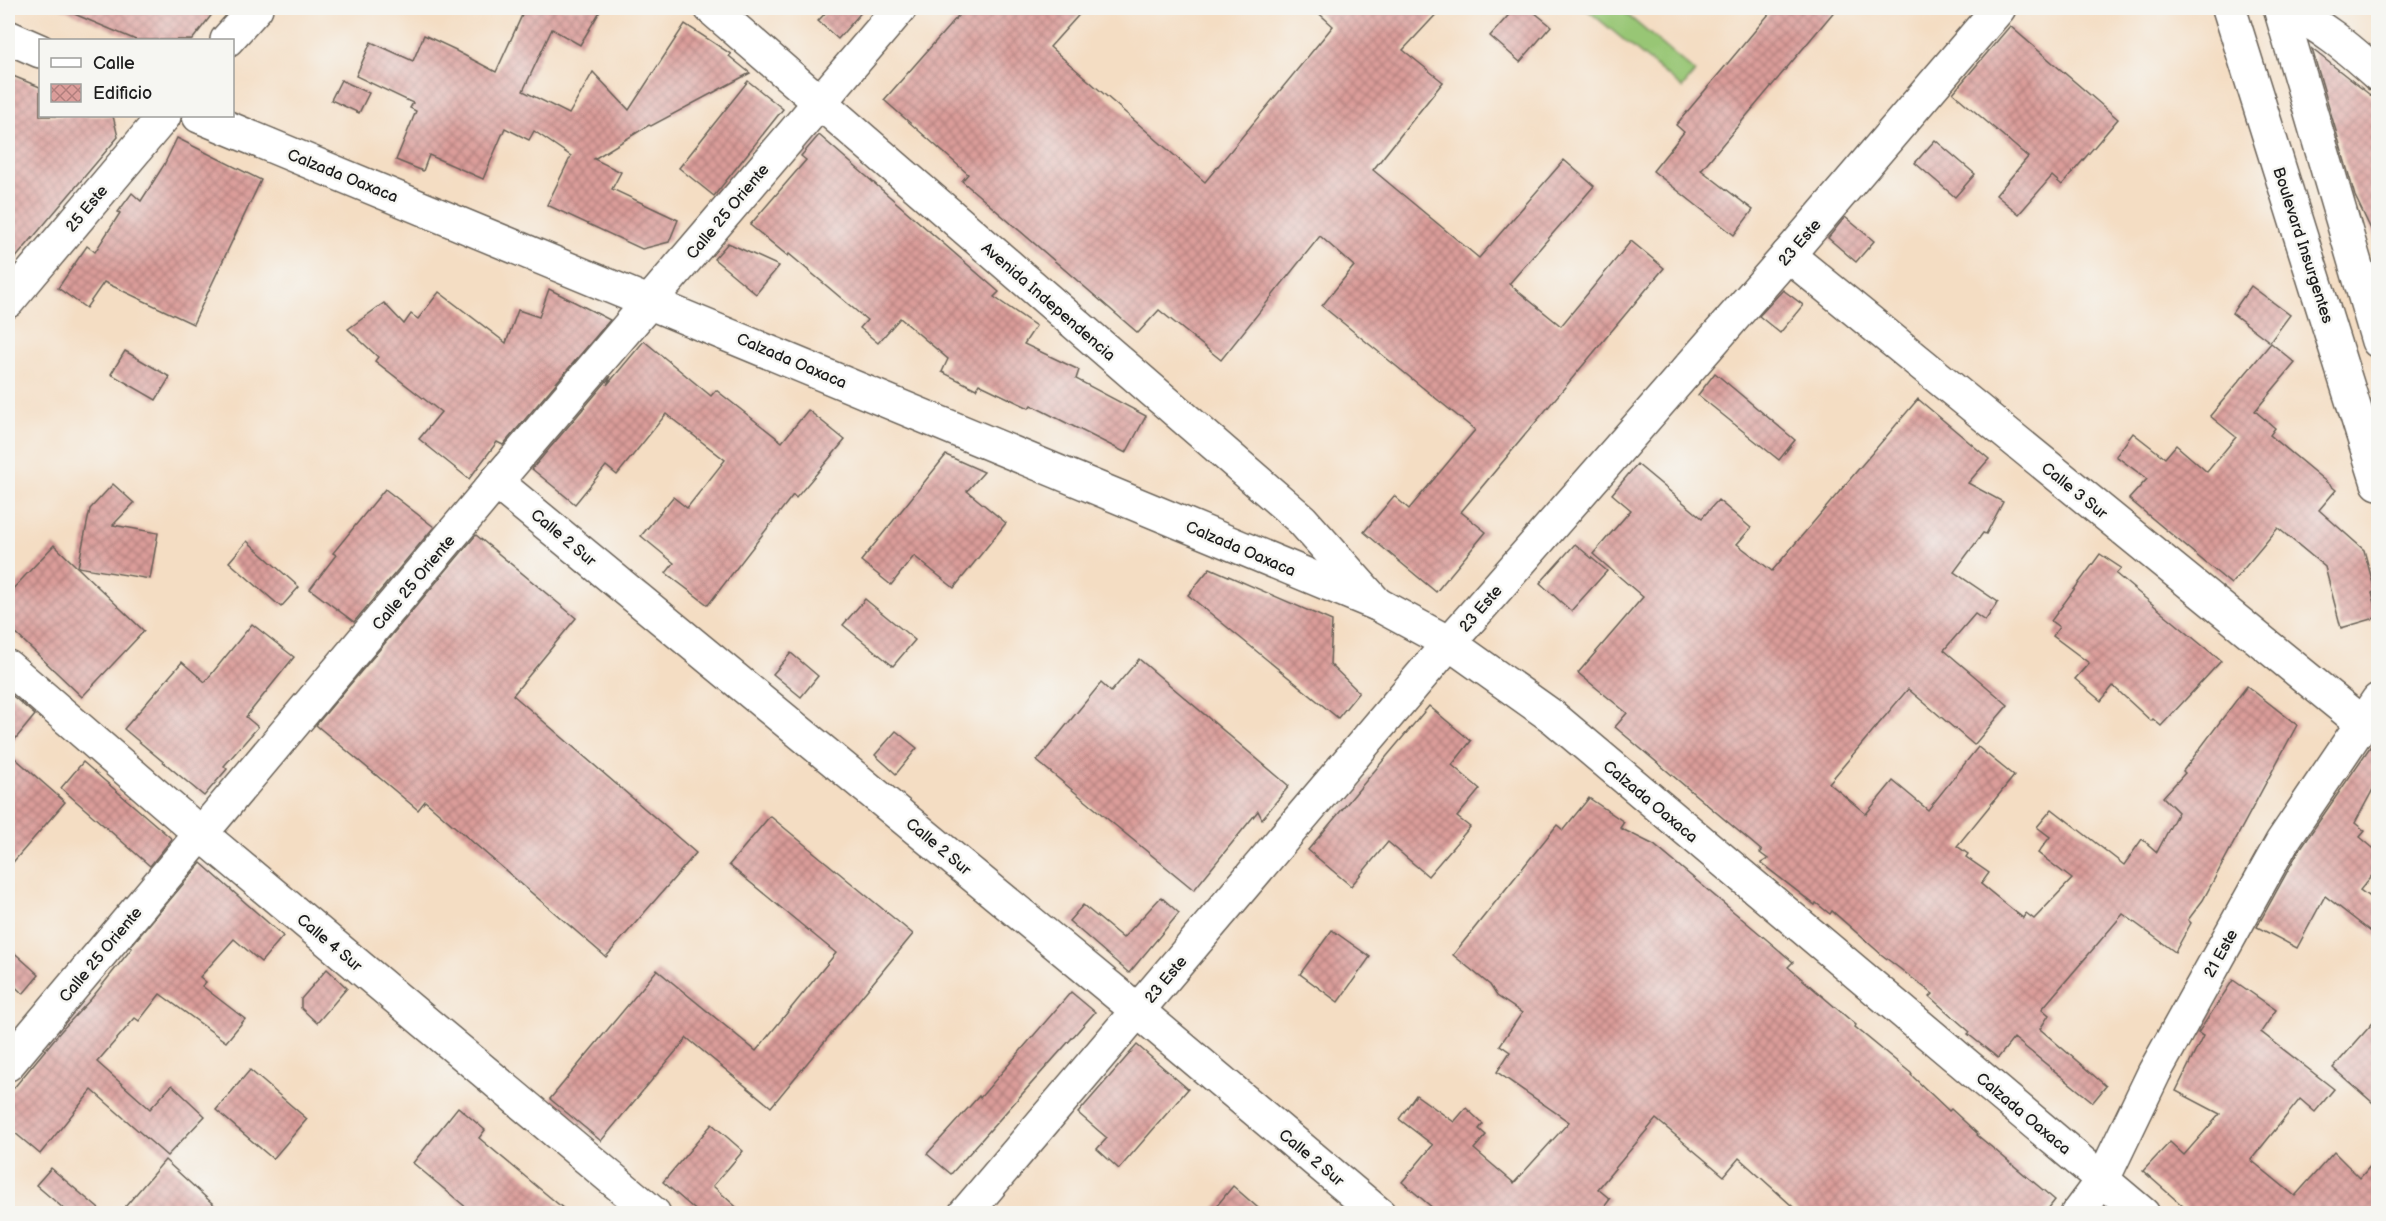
<svg xmlns="http://www.w3.org/2000/svg" width="2386" height="1221" font-family="'Balsamiq Sans',sans-serif">
<style>
.grass{fill:#98c674;stroke:#5a7148;stroke-width:1.5}
.building{fill:url(#building-cross-hatch)}
.lines{fill:none;stroke-linecap:round;stroke-linejoin:round}
.minor-casing{stroke:#686056;stroke-width:36}
.major-casing{stroke:#686056;stroke-width:36}
.minor{stroke:#fff;stroke-width:33}
.major{stroke:#fff;stroke-width:33}
.labels{text-anchor:middle;stroke-width:5;stroke-linejoin:round;paint-order:stroke}
.street-label{font-size:16px;fill:#1c1c1c;stroke:#f6f6f2}
</style>
<defs>
<pattern id="building-cross-hatch" width="8" height="8" patternUnits="userSpaceOnUse" patternTransform="scale(1.5)"><rect width="8" height="8" fill="#db9d9a"/><path d="M0 0l8 8M0 8l8-8" fill="none" stroke="#b17f7d"/></pattern>
</defs>
<rect width="100%" height="100%" fill="#f6f6f2"/>
<filter id="ink" filterUnits="userSpaceOnUse"><feTurbulence type="fractalNoise" baseFrequency=".0167" numOctaves="2"/><feDisplacementMap in="SourceGraphic" scale="12" xChannelSelector="R" yChannelSelector="G"/><feConvolveMatrix kernelMatrix="1 2 1 2 8 2 1 2 1" color-interpolation-filters="sRGB"/></filter>
<filter id="wash" filterUnits="userSpaceOnUse"><feTurbulence type="fractalNoise" baseFrequency=".008" numOctaves="4" result="noise"/><feDisplacementMap in="SourceGraphic" scale="24" xChannelSelector="R" yChannelSelector="G"/><feGaussianBlur stdDeviation="1.35" result="paint"/><feColorMatrix in="noise" values="0 0 0 0 0 0 0 0 0 0 0 0 0 0 0 0 0 1.4 0 .05"/><feComposite in="paint" operator="in"/></filter>
<g filter="url(#wash)">
<rect width="100%" height="100%" fill="#f4ddc3"/>
<path class="grass" d="M 1585,8 L 1672,8 L 1624,12 L 1695,72 L 1682,88 Z"/>
<g id="blocks">
<g class="building">
<path d="M 60,8 L 217,8 L 192,40 L 136,40 Z"/>
<path d="M 513,8 L 602,8 L 580,45 L 552,29 L 523,91 L 569,114 L 593,72 L 629,110 L 685,24 L 731,54 L 729,56 L 750,73 L 651,126 L 649,125 L 594,159 L 621,172 L 612,189 L 678,220 L 669,242 L 642,249 L 547,205 L 571,156 L 534,131 L 529,140 L 505,128 L 483,179 L 429,155 L 423,171 L 396,160 L 416,111 L 410,108 L 413,103 L 356,76 L 371,42 L 413,61 L 424,35 L 456,50 L 456,51 L 496,72 L 523,13 Z"/>
<path d="M 830,8 L 865,8 L 838,39 L 818,21 Z"/>
<path d="M 965,8 L 1085,8 L 1050,47 L 1205,182 L 1333,26 L 1313,8 L 1442,8 L 1403,50 L 1443,82 L 1373,170 L 1479,258 L 1564,160 L 1594,186 L 1509,284 L 1561,326 L 1631,241 L 1664,268 L 1461,512 L 1486,532 L 1436,592 L 1364,532 L 1394,496 L 1409,509 L 1475,430 L 1322,306 L 1354,266 L 1320,236 L 1221,360 L 1159,310 L 1138,333 L 962,181 L 968,174 L 884,100 Z"/>
<path d="M 1515,8 L 1529,8 L 1551,26 L 1520,62 L 1490,36 Z"/>
<path d="M 1774,8 L 1837,8 L 1701,170 L 1753,210 L 1734,235 L 1653,171 L 1684,132 L 1676,125 Z"/>
<path d="M 2010,26 L 2118,119 L 2062,185 L 2052,176 L 2019,214 L 1996,195 L 2028,157 L 1953,93 Z"/>
<path d="M 2312,49 L 2379,102 L 2379,246 L 2355,196 Z"/>
<path d="M 8,74 L 40,87 L 40,116 L 113,116 L 118,137 L 8,267 Z"/>
<path d="M 341,80 L 369,93 L 359,113 L 331,100 Z"/>
<path d="M 748,81 L 783,109 L 714,196 L 679,168 Z"/>
<path d="M 819,135 L 999,292 L 994,297 L 1036,326 L 1024,344 L 1079,370 L 1076,379 L 1146,416 L 1126,453 L 1031,405 L 1029,408 L 979,384 L 976,389 L 942,372 L 948,359 L 900,318 L 878,343 L 860,328 L 867,320 L 789,254 L 788,256 L 750,225 L 806,160 L 801,156 Z"/>
<path d="M 177,138 L 261,180 L 193,324 L 104,282 L 86,308 L 58,288 L 87,246 L 95,252 L 120,213 L 118,212 L 132,193 L 141,201 L 164,165 Z"/>
<path d="M 1935,140 L 1975,174 L 1955,197 L 1915,163 Z"/>
<path d="M 1845,217 L 1874,241 L 1856,262 L 1828,238 Z"/>
<path d="M 728,243 L 779,266 L 756,294 L 714,259 Z"/>
<path d="M 2251,286 L 2290,315 L 2270,342 L 2232,313 Z"/>
<path d="M 549,289 L 610,320 L 503,445 L 497,442 L 469,479 L 419,439 L 441,412 L 375,361 L 378,357 L 348,329 L 384,303 L 404,324 L 411,314 L 418,319 L 439,292 L 506,343 L 518,310 L 539,317 Z"/>
<path d="M 1783,290 L 1803,305 L 1780,333 L 1759,316 Z"/>
<path d="M 644,341 L 711,396 L 716,390 L 782,442 L 808,410 L 845,440 L 796,498 L 793,495 L 708,605 L 666,573 L 674,563 L 641,536 L 673,497 L 687,508 L 725,460 L 666,414 L 617,475 L 606,466 L 575,504 L 532,469 L 611,376 L 607,385 Z"/>
<path d="M 2271,343 L 2295,363 L 2255,411 L 2275,428 L 2270,435 L 2336,490 L 2319,510 L 2364,550 L 2375,591 L 2372,593 L 2379,617 L 2341,628 L 2325,567 L 2278,528 L 2231,584 L 2129,499 L 2147,479 L 2116,456 L 2133,433 L 2165,458 L 2176,445 L 2207,472 L 2236,437 L 2210,416 Z"/>
<path d="M 125,351 L 170,377 L 156,400 L 111,374 Z"/>
<path d="M 1715,373 L 1795,440 L 1779,460 L 1698,395 Z"/>
<path d="M 1918,399 L 1989,459 L 1968,483 L 2003,502 L 1986,534 L 1983,533 L 1954,572 L 1998,602 L 1985,621 L 1975,614 L 1944,650 L 2008,705 L 1974,745 L 1908,689 L 1829,783 L 1866,814 L 1893,781 L 1928,810 L 1978,747 L 2014,776 L 1957,846 L 1968,854 L 1966,857 L 1989,873 L 1981,884 L 2023,918 L 2026,913 L 2034,919 L 2072,879 L 2038,853 L 2050,837 L 2037,827 L 2052,809 L 2124,865 L 2142,839 L 2157,852 L 2178,812 L 2163,797 L 2185,773 L 2183,771 L 2247,686 L 2297,725 L 2203,900 L 2188,920 L 2191,923 L 2175,952 L 2123,914 L 2042,1009 L 2049,1015 L 2040,1029 L 2106,1086 L 2093,1102 L 2014,1038 L 1998,1058 L 1968,1034 L 1970,1032 L 1930,997 L 1933,994 L 1882,955 L 1832,911 L 1830,914 L 1816,903 L 1815,905 L 1761,863 L 1768,859 L 1760,853 L 1762,851 L 1615,727 L 1627,713 L 1578,673 L 1643,597 L 1593,554 L 1631,510 L 1612,494 L 1637,464 L 1702,518 L 1718,500 L 1751,528 L 1737,544 L 1772,571 Z"/>
<path d="M 946,455 L 984,472 L 967,491 L 1006,523 L 954,588 L 914,556 L 891,585 L 861,561 Z"/>
<path d="M 113,484 L 134,503 L 113,525 L 158,533 L 150,579 L 78,567 L 90,509 Z"/>
<path d="M 385,489 L 434,527 L 354,622 L 310,589 L 336,555 L 333,553 Z"/>
<path d="M 476,535 L 576,618 L 513,695 L 696,853 L 606,957 L 425,801 L 418,810 L 316,725 Z"/>
<path d="M 247,541 L 299,587 L 281,607 L 229,562 Z"/>
<path d="M 1575,544 L 1607,571 L 1571,611 L 1540,583 Z"/>
<path d="M 54,545 L 144,631 L 82,697 L 8,626 L 8,594 Z"/>
<path d="M 2100,554 L 2121,568 L 2116,574 L 2221,661 L 2161,726 L 2153,719 L 2151,721 L 2113,686 L 2101,701 L 2075,679 L 2089,663 L 2053,636 L 2059,627 L 2051,621 Z"/>
<path d="M 1210,568 L 1332,621 L 1330,664 L 1359,692 L 1338,718 L 1188,595 Z"/>
<path d="M 865,599 L 915,640 L 893,666 L 843,625 Z"/>
<path d="M 252,624 L 294,657 L 246,717 L 258,727 L 224,766 L 227,769 L 204,796 L 124,729 L 182,662 L 205,682 Z"/>
<path d="M 791,653 L 818,676 L 801,697 L 773,674 Z"/>
<path d="M 1139,659 L 1289,786 L 1262,819 L 1258,811 L 1194,890 L 1037,761 L 1101,683 L 1111,692 Z"/>
<path d="M 8,692 L 35,715 L 8,748 Z"/>
<path d="M 1429,706 L 1471,741 L 1452,765 L 1480,789 L 1457,817 L 1470,827 L 1428,876 L 1388,842 L 1351,886 L 1308,850 Z"/>
<path d="M 896,731 L 917,748 L 896,774 L 875,755 Z"/>
<path d="M 2379,734 L 2379,778 L 2355,823 L 2365,831 L 2360,837 L 2379,853 L 2379,867 L 2360,890 L 2379,904 L 2379,938 L 2325,896 L 2297,948 L 2257,927 L 2298,852 Z"/>
<path d="M 8,752 L 65,802 L 8,868 Z"/>
<path d="M 83,762 L 172,839 L 150,866 L 61,788 Z"/>
<path d="M 1589,798 L 1624,822 L 1620,828 L 1654,845 L 1766,939 L 1793,962 L 1788,967 L 1856,1025 L 1855,1027 L 1912,1074 L 1911,1075 L 1949,1111 L 1951,1109 L 1978,1134 L 1977,1135 L 2055,1200 L 2044,1214 L 1801,1214 L 1739,1158 L 1724,1176 L 1656,1119 L 1598,1189 L 1610,1199 L 1599,1214 L 1440,1214 L 1402,1182 L 1433,1145 L 1399,1119 L 1416,1095 L 1454,1122 L 1466,1108 L 1483,1124 L 1479,1129 L 1486,1135 L 1474,1149 L 1514,1183 L 1569,1122 L 1497,1072 L 1510,1052 L 1500,1045 L 1522,1013 L 1497,996 L 1490,985 L 1453,955 L 1557,825 L 1563,830 Z"/>
<path d="M 770,816 L 913,934 L 771,1107 L 687,1038 L 601,1141 L 550,1099 L 657,970 L 756,1051 L 836,953 L 729,865 Z"/>
<path d="M 201,863 L 283,936 L 261,962 L 234,939 L 200,977 L 206,982 L 202,986 L 245,1019 L 226,1042 L 160,994 L 139,1021 L 135,1018 L 97,1062 L 150,1109 L 172,1085 L 205,1116 L 167,1156 L 92,1090 L 40,1154 L 8,1127 L 8,1095 L 61,1031 L 91,999 L 132,948 L 130,947 Z"/>
<path d="M 1161,897 L 1179,913 L 1129,973 L 1069,921 L 1083,905 L 1123,938 Z"/>
<path d="M 1332,930 L 1370,957 L 1338,1002 L 1300,974 Z"/>
<path d="M 8,947 L 39,975 L 23,994 L 8,980 Z"/>
<path d="M 327,969 L 347,988 L 317,1023 L 301,1008 L 301,999 Z"/>
<path d="M 2233,980 L 2276,1010 L 2261,1032 L 2334,1089 L 2315,1112 L 2300,1099 L 2251,1160 L 2295,1196 L 2334,1152 L 2360,1178 L 2379,1156 L 2379,1214 L 2192,1214 L 2143,1171 L 2170,1142 L 2184,1155 L 2220,1114 L 2176,1091 L 2203,1036 L 2198,1033 Z"/>
<path d="M 1071,992 L 1095,1012 L 951,1174 L 927,1154 L 979,1096 L 980,1098 Z"/>
<path d="M 2379,1016 L 2379,1108 L 2333,1068 Z"/>
<path d="M 1137,1045 L 1188,1089 L 1119,1169 L 1097,1149 L 1107,1138 L 1078,1113 Z"/>
<path d="M 250,1070 L 307,1119 L 273,1159 L 216,1110 Z"/>
<path d="M 458,1107 L 485,1130 L 479,1138 L 570,1214 L 474,1214 L 413,1163 Z"/>
<path d="M 712,1124 L 743,1151 L 713,1186 L 744,1214 L 700,1214 L 663,1182 Z"/>
<path d="M 165,1160 L 224,1214 L 119,1214 Z"/>
<path d="M 51,1168 L 66,1181 L 105,1214 L 70,1214 L 36,1185 Z"/>
<path d="M 1233,1186 L 1265,1214 L 1210,1214 Z"/>
</g>
</g>
</g>
<g filter="url(#ink)">
<use href="#blocks" fill-opacity="0" stroke="#686056" stroke-width="1.5"/>
<g class="lines">
<defs>
<g id="minor">
<path d="M 711,8 L 1302,520 L 1377,604"/>
<path d="M 2283,8 C 2320,24 2348,48 2378,75"/>
<path d="M 227,40 L 256,8"/>
<path d="M 1788,255 L 2363,724"/>
<path d="M 8,301 L 164,116"/>
<path d="M 496,482 L 1138,1011 L 1379,1214"/>
<path d="M 8,667 L 201,834 L 654,1214"/>
<path d="M 8,1064 L 496,482 L 900,8"/>
<path d="M 965,1214 L 1449,643 L 1788,255 L 1999,8"/>
<path d="M 2077,1214 L 2103,1179 L 2154,1073 L 2282,842 L 2378,700"/>
</g>
<g id="major">
<path d="M 2229,8 L 2378,483"/>
<path d="M 2280,8 L 2378,341"/>
<path d="M 8,37 L 40,51"/>
<path d="M 199,116 L 1377,604 L 1449,643 L 1553,717 L 2143,1214"/>
</g>
</defs>
<use href="#minor" class="minor-casing"/>
<use href="#major" class="major-casing"/>
<use href="#minor" class="minor"/>
<use href="#major" class="major"/>
</g>
</g>
<g class="labels">
<g class="street-label">
<text transform="translate(343 175) rotate(22)" y="6">Calzada Oaxaca</text>
<text transform="translate(86 208) rotate(-50)" y="6">25 Este</text>
<text transform="translate(727 211) rotate(-50)" y="6">Calle 25 Oriente</text>
<text transform="translate(1799 242) rotate(-49)" y="6">23 Este</text>
<text transform="translate(2304 245) rotate(72)" y="6">Boulevard Insurgentes</text>
<text transform="translate(1049 301) rotate(41)" y="6">Avenida Independencia</text>
<text transform="translate(792 360) rotate(23)" y="6">Calzada Oaxaca</text>
<text transform="translate(2075 490) rotate(39)" y="6">Calle 3 Sur</text>
<text transform="translate(564 537) rotate(40)" y="6">Calle 2 Sur</text>
<text transform="translate(1241 548) rotate(23)" y="6">Calzada Oaxaca</text>
<text transform="translate(413 582) rotate(-50)" y="6">Calle 25 Oriente</text>
<text transform="translate(1480 608) rotate(-49)" y="6">23 Este</text>
<text transform="translate(1651 801) rotate(40)" y="6">Calzada Oaxaca</text>
<text transform="translate(939 846) rotate(40)" y="6">Calle 2 Sur</text>
<text transform="translate(330 942) rotate(40)" y="6">Calle 4 Sur</text>
<text transform="translate(2220 953) rotate(-61)" y="6">21 Este</text>
<text transform="translate(100 954) rotate(-50)" y="6">Calle 25 Oriente</text>
<text transform="translate(1165 979) rotate(-50)" y="6">23 Este</text>
<text transform="translate(2024 1113) rotate(40)" y="6">Calzada Oaxaca</text>
<text transform="translate(1312 1157) rotate(40)" y="6">Calle 2 Sur</text>
</g>
</g>
<rect width="2386" height="1221" fill="none" stroke="#f6f6f2" stroke-width="30"/>
<rect x="39" y="39" width="195" height="78" fill="#f6f6f2" stroke="#9f9f9c" stroke-width="1.5"/>
<rect x="51" y="58" width="30" height="9" fill="#ffffff" stroke="#9f9f9c" stroke-width="1.5"/>
<text x="93" y="69" font-size="18" fill="#1c1c1c">Calle</text>
<rect x="51" y="84" width="30" height="18" fill="url(#building-cross-hatch)" stroke="#9f9f9c" stroke-width="1.5"/>
<text x="93" y="99" font-size="18" fill="#1c1c1c">Edificio</text>
</svg>
